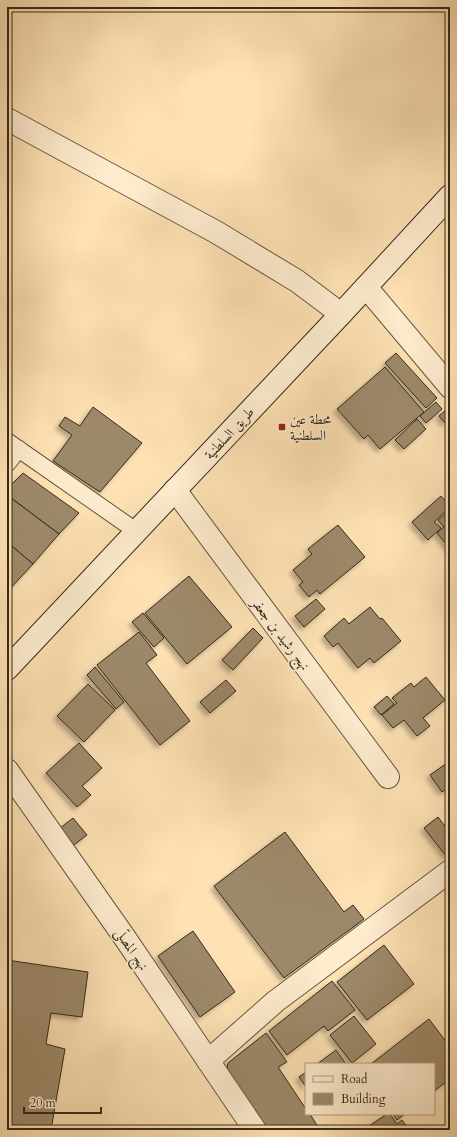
<svg xmlns="http://www.w3.org/2000/svg" width="457" height="1137" font-family="Cardo,Amiri,serif">
<style>
.building{fill:#9d896a;stroke:#34291a;filter:url(#shadow)}
.lines{fill:none;stroke-linecap:round;stroke-linejoin:round}
.service-casing{stroke:#665740;stroke-width:18}
.minor-casing{stroke:#665740;stroke-width:24}
.secondary-casing{stroke:#34291a;stroke-width:24}
.service{stroke:#feecce;stroke-width:16}
.minor{stroke:#feecce;stroke-width:22}
.secondary{stroke:#feecce;stroke-width:22}
.poi-dot{fill:#8f2418;stroke:#feecce;stroke-width:1.5}
.labels{text-anchor:middle;stroke-width:3;stroke-linejoin:round;paint-order:stroke}
.poi-label{font-size:14px;fill:#34291a;stroke:#feecce;text-anchor:start}
.street-label{font-size:14px;fill:#34291a;stroke:#feecce}
</style>
<defs>
<filter id="shadow"><feDropShadow dx="-3.5" dy="3.5" stdDeviation="2" flood-color="#0004"/></filter>
</defs>
<rect width="100%" height="100%" fill="#fee2b4"/>
<filter id="stains"><feTurbulence type="fractalNoise" baseFrequency=".005" numOctaves="4"/><feColorMatrix values="0 0 0 0 .2 0 0 0 0 .09 0 0 0 0 .02 0 0 0 .5 -.17"/></filter>
<radialGradient id="worn" r=".72"><stop offset=".6" stop-color="#630" stop-opacity="0"/><stop offset="1" stop-color="#630" stop-opacity=".3"/></radialGradient>
<g class="building">
<path d="M 396,353 L 437,398 L 426,408 L 385,363 Z"/>
<path d="M 385,367 L 424,412 L 380,449 L 368,435 L 364,439 L 337,409 Z"/>
<path d="M 436,402 L 442,409 L 426,423 L 420,416 Z"/>
<path d="M 93,407 L 142,443 L 100,492 L 53,461 L 72,435 L 59,426 L 65,417 L 80,426 Z"/>
<path d="M 447,409 L 450,413 L 450,418 L 445,423 L 439,416 Z"/>
<path d="M 417,419 L 426,429 L 404,449 L 395,440 Z"/>
<path d="M 23,473 L 79,513 L 59,534 L 7,495 L 7,489 Z"/>
<path d="M 7,495 L 59,534 L 33,564 L 7,542 Z"/>
<path d="M 441,496 L 450,506 L 450,507 L 434,522 L 441,528 L 428,540 L 412,522 Z"/>
<path d="M 450,510 L 450,549 L 437,533 L 444,527 L 438,520 Z"/>
<path d="M 338,525 L 365,557 L 320,594 L 317,590 L 309,597 L 299,585 L 303,582 L 293,570 L 312,554 L 308,549 Z"/>
<path d="M 7,542 L 33,564 L 7,592 Z"/>
<path d="M 189,576 L 232,627 L 187,664 L 145,613 Z"/>
<path d="M 316,599 L 325,609 L 304,627 L 295,616 Z"/>
<path d="M 370,607 L 380,619 L 382,618 L 401,641 L 374,663 L 370,658 L 358,668 L 338,643 L 333,647 L 324,636 L 344,618 L 349,624 Z"/>
<path d="M 143,613 L 164,638 L 154,647 L 132,622 Z"/>
<path d="M 253,628 L 263,638 L 233,670 L 222,660 Z"/>
<path d="M 139,632 L 157,655 L 146,663 L 190,721 L 160,745 L 97,665 Z"/>
<path d="M 95,667 L 124,702 L 116,709 L 87,675 Z"/>
<path d="M 426,677 L 445,700 L 423,718 L 430,726 L 417,736 L 404,720 L 393,728 L 382,715 L 397,703 L 392,698 L 411,683 L 414,687 Z"/>
<path d="M 226,680 L 236,691 L 210,713 L 200,702 Z"/>
<path d="M 88,684 L 115,710 L 84,742 L 57,716 Z"/>
<path d="M 387,696 L 394,704 L 381,715 L 374,707 Z"/>
<path d="M 79,743 L 102,768 L 82,786 L 91,795 L 77,807 L 46,773 Z"/>
<path d="M 450,761 L 450,788 L 449,787 L 442,792 L 430,775 Z"/>
<path d="M 438,817 L 450,833 L 450,854 L 446,856 L 424,828 Z"/>
<path d="M 73,818 L 87,835 L 67,850 L 54,833 Z"/>
<path d="M 285,832 L 344,912 L 353,905 L 364,919 L 284,978 L 214,886 Z"/>
<path d="M 193,931 L 235,992 L 200,1017 L 158,956 Z"/>
<path d="M 384,945 L 414,984 L 367,1020 L 337,982 Z"/>
<path d="M 7,960 L 88,972 L 82,1017 L 51,1013 L 46,1044 L 65,1049 L 51,1130 L 7,1130 Z"/>
<path d="M 332,981 L 355,1010 L 328,1031 L 324,1026 L 287,1055 L 269,1031 Z"/>
<path d="M 354,1016 L 376,1044 L 352,1063 L 330,1035 Z"/>
<path d="M 429,1019 L 450,1047 L 450,1079 L 434,1091 L 434,1064 L 371,1064 Z"/>
<path d="M 266,1033 L 287,1062 L 278,1067 L 306,1109 L 306,1114 L 310,1114 L 320,1130 L 263,1130 L 226,1075 L 228,1063 Z"/>
<path d="M 336,1050 L 346,1064 L 317,1064 Z"/>
<path d="M 306,1072 L 306,1087 L 299,1077 Z"/>
<path d="M 387,1114 L 390,1114 L 397,1124 L 402,1120 L 408,1128 L 405,1130 L 363,1130 Z"/>
<path d="M 393,1114 L 405,1114 L 397,1120 Z"/>
</g>
<g class="lines">
<defs>
<g id="service">
<path d="M 7,441 L 136,531"/>
<path d="M 7,464 L 19,449"/>
</g>
<g id="minor">
<path d="M 7,119 L 216,232 L 297,281 L 341,314"/>
<path d="M 366,287 L 450,387"/>
<path d="M 175,490 L 388,777"/>
<path d="M 7,770 L 125,938 L 255,1130"/>
<path d="M 208,1061 L 276,1001 L 450,871"/>
</g>
<path id="secondary" d="M 7,669 L 341,314 L 450,196"/>
</defs>
<use href="#service" class="service-casing"/>
<use href="#minor" class="minor-casing"/>
<use href="#secondary" class="secondary-casing"/>
<use href="#service" class="service"/>
<use href="#minor" class="minor"/>
<use href="#secondary" class="secondary"/>
</g>
<rect class="poi-dot" x="278" y="423" width="8" height="8" rx="2"/>
<g class="labels">
<g class="poi-label">
<text x="290" y="424">محطة عين<tspan x="290" dy="16">السلطنية</tspan></text>
</g>
<g class="street-label">
<text transform="translate(229 433) rotate(-47)" y="5">طريق السلطنية</text>
<text transform="translate(281 634) rotate(53)" y="5">نهج رشيد بن جعفر</text>
<text transform="translate(132 949) rotate(56)" y="5">نهج المصلّى</text>
</g>
</g>
<rect width="457" height="1137" fill="none" stroke="#fee2b4" stroke-width="24"/>
<rect x="8" y="8" width="441" height="1121" fill="none" stroke="#34291a" stroke-width="2"/>
<rect x="12" y="12" width="433" height="1113" fill="none" stroke="#34291a"/>
<rect x="305" y="1063" width="130" height="52" fill="#feecce" stroke="#ad9e86"/>
<rect x="313" y="1076" width="20" height="6" fill="#feecce" stroke="#ad9e86"/>
<text x="341" y="1083" font-size="12" fill="#34291a">Road</text>
<rect x="313" y="1093" width="20" height="12" fill="#9d896a" stroke="#ad9e86"/>
<text x="341" y="1103" font-size="12" fill="#34291a">Building</text>
<path d="M24 1107v6h77v-6" fill="none" stroke="#34291a" stroke-width="2"/>
<text x="30" y="1107" font-size="12" fill="#34291a" stroke="#feecce" stroke-width="3" paint-order="stroke">20 m</text>
<rect width="100%" height="100%" filter="url(#stains)"/>
<rect width="100%" height="100%" fill="url(#worn)"/>
</svg>
